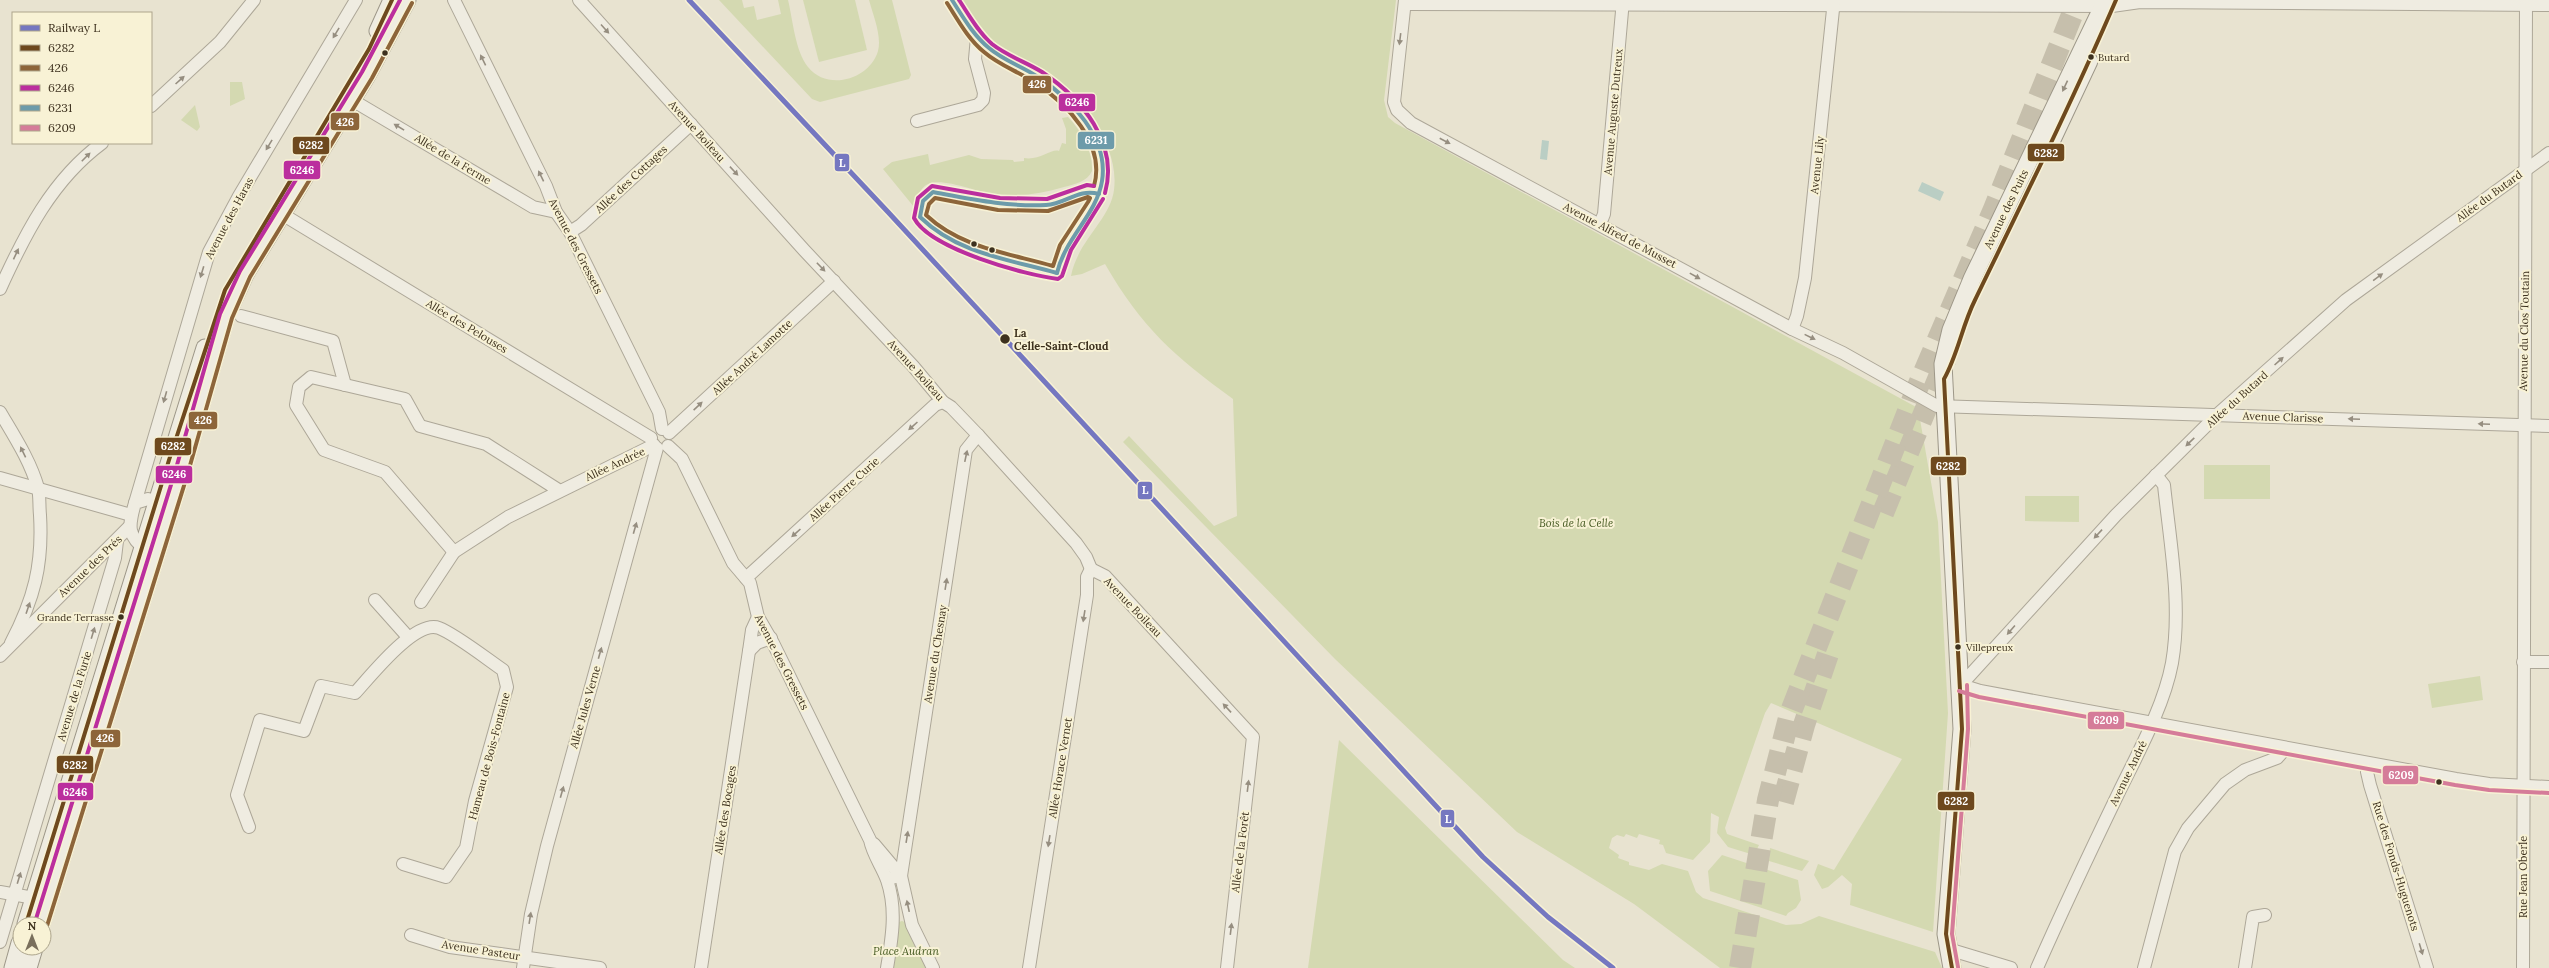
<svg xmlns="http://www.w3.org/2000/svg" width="2549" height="968" font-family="Lora,serif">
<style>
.green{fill:#d4d9b1}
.water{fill:#bacec4}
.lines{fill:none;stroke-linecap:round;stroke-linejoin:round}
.highway-tunnel{stroke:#c6bfac;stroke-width:22;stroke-dasharray:22 11;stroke-linecap:butt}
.street-casing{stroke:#ada798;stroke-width:14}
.secondary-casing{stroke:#9d9788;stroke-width:19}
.street{stroke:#efece1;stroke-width:12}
.secondary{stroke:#efece1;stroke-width:17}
.bus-1-casing{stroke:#f8f2d5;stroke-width:7}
.bus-2-casing{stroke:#f8f2d5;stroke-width:7}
.bus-3-casing{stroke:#f8f2d5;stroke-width:7}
.bus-4-casing{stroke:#f8f2d5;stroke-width:7}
.bus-5-casing{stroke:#f8f2d5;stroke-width:7}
.bus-1{stroke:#6e491e;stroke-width:4}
.bus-2{stroke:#8d653a;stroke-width:4}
.bus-3{stroke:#bb2e9e;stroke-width:4}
.bus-4{stroke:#6d9baa;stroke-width:4}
.bus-5{stroke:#d57c99;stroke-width:4}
.rail-1-casing{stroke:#f8f2d5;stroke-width:8}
.rail-1{stroke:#7577c0;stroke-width:5}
.oneway{fill:#968e80}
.bus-dot{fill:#3d311e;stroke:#f8f2d5;stroke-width:1.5}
.labels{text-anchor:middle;stroke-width:4;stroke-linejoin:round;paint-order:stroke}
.bus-label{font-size:10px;fill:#3d311e;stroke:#f8f2d5;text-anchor:start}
.street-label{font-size:11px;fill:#3d311e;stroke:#f8f2d5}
.stop-label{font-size:11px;font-weight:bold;fill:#3d311e;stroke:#f8f2d5;text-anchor:start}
.park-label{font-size:11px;font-style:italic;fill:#475b23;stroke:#f8f2d5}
.line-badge{stroke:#f8f2d5;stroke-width:1.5}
.badge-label{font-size:11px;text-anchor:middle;font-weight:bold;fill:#fff}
</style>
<rect width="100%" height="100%" fill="#e8e3d0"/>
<g class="green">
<path d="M 719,0 L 742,0 L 744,8 L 754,6 L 757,20 L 781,14 L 778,0 L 788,0 C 793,20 795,51 808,67 C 828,92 870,79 878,51 C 882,36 873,15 869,0 L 892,0 L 911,75 L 909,79 L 820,102 L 812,99 Z"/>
<path d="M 803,0 L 855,0 L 867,50 L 819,62 Z"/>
<path d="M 955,0 L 1396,0 L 1384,100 L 1388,117 L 1395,123 L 1918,408 L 1938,522 L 1948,713 L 1933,932 L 1850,905 L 1852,884 L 1842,875 L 1828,887 L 1822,889 L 1814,875 L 1818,864 L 1834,870 L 1902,759 L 1771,703 L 1765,713 L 1725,828 L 1727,834 L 1759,845 L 1754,855 L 1728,847 L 1717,833 L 1719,817 L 1711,813 L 1710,842 L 1693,860 L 1666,853 L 1663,845 L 1659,844 L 1660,840 L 1639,834 L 1637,838 L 1626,834 L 1624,837 L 1617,835 L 1612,838 L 1609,848 L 1619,855 L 1618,858 L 1629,862 L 1629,865 L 1649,870 L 1662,864 L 1688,871 L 1696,892 L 1703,898 L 1786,925 L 1801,924 L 1819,916 L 1935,952 L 1942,968 L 1720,968 L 1634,904 L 1517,832 L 1335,659 L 1123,442 L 1129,436 L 1214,526 L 1237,516 L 1233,399 C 1174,356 1142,328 1105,264 L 1082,274 L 1071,276 C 1078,240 1110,220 1114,190 C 1120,142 1079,98 1041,73 C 1027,63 1010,58 996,48 C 979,35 966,17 955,0 Z"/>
<path d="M 230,82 L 242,82 L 245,99 L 230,106 Z"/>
<path d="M 195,105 L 200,127 L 197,131 L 181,120 Z"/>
<path d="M 1068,117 C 1082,132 1093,151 1092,171 C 1087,182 1075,184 1064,187 C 1041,194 1018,197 994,194 C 976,192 943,177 928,184 C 919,188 917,199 914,207 L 883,169 L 892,162 L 928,154 L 930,165 L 969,155 L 981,159 L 1013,160 L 1014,162 L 1024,161 L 1024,158 C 1039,161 1052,148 1059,151 L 1062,143 L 1066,144 L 1066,129 L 1062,118 Z"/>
<rect x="2204" y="465" width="66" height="34"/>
<path d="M 2025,496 L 2079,496 L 2079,522 L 2025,521 Z"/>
<path d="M 2480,676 L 2483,700 L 2432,708 L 2428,684 Z"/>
<path d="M 1339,740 L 1563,960 L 1575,968 L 1308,968 Z"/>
<path d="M 1770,848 L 1809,861 L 1802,871 L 1769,861 Z"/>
<path d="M 1722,855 L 1798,880 L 1801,900 L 1796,908 L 1788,913 L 1786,916 L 1710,891 L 1708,871 Z"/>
<path d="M 902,921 L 912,925 L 933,968 L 887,968 L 893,924 Z"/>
</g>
<g class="water">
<path d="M 1542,140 L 1549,141 L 1547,160 L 1540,159 Z"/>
<path d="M 1922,182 L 1944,192 L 1940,201 L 1918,191 Z"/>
</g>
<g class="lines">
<g class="highway-tunnel">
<path d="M 1883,513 L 1946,360"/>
<path d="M 1783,802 L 1804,725 L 1829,651"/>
<path d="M 1740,968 L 1768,800 L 1790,714 L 1916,391 L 1994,209 L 2078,0"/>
</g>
<defs>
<g id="street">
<path d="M 454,0 L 546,186 L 556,212 L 570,232 L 659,412 L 662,429"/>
<path d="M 579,0 L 804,250 L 913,366 L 943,402 L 951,407 L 978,435 L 1076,543 L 1086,557 L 1091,569"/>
<path d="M 1405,0 L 1394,102 L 1397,110 L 1411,123 L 1792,329 L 1843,353 L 1937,406 L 2549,426"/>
<path d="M 1405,4 L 2112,6 L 2140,2 L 2549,5"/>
<path d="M 352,100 L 533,207 L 556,212"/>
<path d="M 151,106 L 220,42 L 254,0"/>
<path d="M 917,121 L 978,105 L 983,100 L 984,93 L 975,59 L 977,37 L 952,0"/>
<path d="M 2549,153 L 2346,300 L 2218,414 L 2116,515 L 1961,685 L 1980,691 L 2456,779 L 2489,784 L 2549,787"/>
<path d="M 282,214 L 651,438"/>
<path d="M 1600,224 L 1604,214 L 1623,0"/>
<path d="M 570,232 L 581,225 L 691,124"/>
<path d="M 0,289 C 25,234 52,180 102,143"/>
<path d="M 241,316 L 333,341 L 345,385"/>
<path d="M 1792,329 L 1797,316 L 1805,278 L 1834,0"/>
<path d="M 0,412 C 14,436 30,460 38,488 C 40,496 39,506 40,515 C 43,565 34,599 11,643"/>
<path d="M 669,433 L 834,281"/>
<path d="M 668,446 L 682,459 L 733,563 L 750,583 L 758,617 L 773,643 L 870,840 C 873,855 882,866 887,880 C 897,909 892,938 887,968"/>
<path d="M 0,478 L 131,515"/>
<path d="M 560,491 L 486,444 L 420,426 L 405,399 L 311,377 L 299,387 L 296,405 L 324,450 L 385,472 L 454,552 L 508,517 L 654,445"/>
<path d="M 135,503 L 209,252 L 239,196 L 356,0"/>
<path d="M 148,552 C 127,536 128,527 135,503 L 148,499 L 163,503"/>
<path d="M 1091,569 L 1105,576 L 1253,737 L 1227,968"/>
<path d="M 746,578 L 935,405 L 943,402"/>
<path d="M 375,600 L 408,637"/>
<path d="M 421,602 L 454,552"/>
<path d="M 758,617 L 752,630 L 749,651 L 757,643 L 771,638"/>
<path d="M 0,656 L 129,527"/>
<path d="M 2523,662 L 2549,662"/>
<path d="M 2369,764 L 2367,772 L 2370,785 L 2427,968"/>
<path d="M 249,827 L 237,795 L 260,720 L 304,731 L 321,686 L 355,693 C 370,677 415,619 439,628 C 455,634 487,659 503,670 L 507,687 L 475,801 L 466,848 L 446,877 L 403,864"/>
<path d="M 874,844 L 901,876 L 912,925 L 933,968"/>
<path d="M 887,879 L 901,876 L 966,450 L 978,435"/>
<path d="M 0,892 L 34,898"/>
<path d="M 411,935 L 450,947 L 600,968"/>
<path d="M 0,942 L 115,558 L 117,541"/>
<path d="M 1948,949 L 2011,968"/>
<path d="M 523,968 L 531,914 L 547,846 L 657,448"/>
<path d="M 701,968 L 749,651"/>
<path d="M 1029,968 L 1087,595 L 1087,577 L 1091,569"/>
<path d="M 2037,968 C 2063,909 2091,850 2119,792 C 2138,753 2164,706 2172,663 C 2182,605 2170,543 2164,485 L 2156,475"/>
<path d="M 2144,968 L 2175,851 L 2188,828 L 2225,784 L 2245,770 L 2277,758 L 2285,749"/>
<path d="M 2245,968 L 2253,917 L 2265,915"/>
<path d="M 2523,968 L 2526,0"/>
</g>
<g id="secondary">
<path d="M 378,31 L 392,0"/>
<path d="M 2050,144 L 2089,61"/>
<path d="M 26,924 L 205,348"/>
<path d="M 41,924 L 181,474 L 226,316 L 245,274 L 367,75 L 407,0"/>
<path d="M 13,968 L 20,943"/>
<path d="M 28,968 L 34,948"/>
<path d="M 1952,968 L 1946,934 L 1962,729 L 1943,364 L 1951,330 L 1972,279 L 2106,0"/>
</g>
</defs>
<use href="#street" class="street-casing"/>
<use href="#secondary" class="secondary-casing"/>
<use href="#street" class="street"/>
<use href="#secondary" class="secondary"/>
<defs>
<g id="bus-1">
<path d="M 26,924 L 169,460 L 225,290 L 369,49 L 392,0"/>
<path d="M 1952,968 L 1946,934 L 1962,729 L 1944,379 C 1958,354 1962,326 1975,300 C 2023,201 2072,102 2116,0"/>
</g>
<g id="bus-2">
<path d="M 947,3 C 958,20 968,39 984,52 C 999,65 1017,71 1034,82 C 1067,103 1106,144 1094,186"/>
<path d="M 1088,197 L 1090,198 L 1088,202 L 1060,245 L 1053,266 C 1008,253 961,248 926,215 L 929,204 L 935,198 L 998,210 L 1048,211 Z"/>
<path d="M 47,926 L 187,476 L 232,318 L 250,277 L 372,78 L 412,3"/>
</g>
<g id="bus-3">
<path d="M 959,0 C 969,15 978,32 992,44 C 1007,56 1026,62 1042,72 C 1082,99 1119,143 1105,193"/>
<path d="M 1094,186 L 1087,185 L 1047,199 L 1000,198 L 932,186 L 918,198 L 914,218 C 930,249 1025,275 1058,279 L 1062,276 L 1071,250 L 1103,199"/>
<path d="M 35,922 L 175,472 L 220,314 L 240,271 L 362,72 L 400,0"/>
</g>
<g id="bus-4">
<path d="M 952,0 C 963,17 973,35 989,48 C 1004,61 1022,66 1038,77 C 1071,99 1109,138 1102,181 C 1097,214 1065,238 1057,273"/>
<path d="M 1057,273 C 1008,259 958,254 920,217 L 923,201 L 933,192 C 971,199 1008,207 1046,205 C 1066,204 1078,188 1099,194"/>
</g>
<g id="bus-5">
<path d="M 1959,691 L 1979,697 L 2455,785 L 2489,790 L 2549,793"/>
<path d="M 1958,967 L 1952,934 L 1968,729 L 1967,685"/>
</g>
</defs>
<use href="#bus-1" class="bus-1-casing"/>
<use href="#bus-2" class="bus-2-casing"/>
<use href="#bus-3" class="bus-3-casing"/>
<use href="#bus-4" class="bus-4-casing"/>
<use href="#bus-5" class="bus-5-casing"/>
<use href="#bus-1" class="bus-1"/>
<use href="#bus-2" class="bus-2"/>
<use href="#bus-3" class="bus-3"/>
<use href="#bus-4" class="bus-4"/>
<use href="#bus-5" class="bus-5"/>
<defs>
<path id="rail-1" d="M 689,0 L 888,212 L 1483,857 L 1548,917 L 1613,968"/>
</defs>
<use href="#rail-1" class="rail-1-casing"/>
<use href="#rail-1" class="rail-1"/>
</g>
<defs><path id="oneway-solid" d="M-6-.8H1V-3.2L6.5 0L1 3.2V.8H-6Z"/></defs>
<g class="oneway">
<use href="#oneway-solid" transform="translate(605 29) rotate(48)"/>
<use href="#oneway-solid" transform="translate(336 33) rotate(121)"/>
<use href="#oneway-solid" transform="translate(1400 39) rotate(97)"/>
<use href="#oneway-solid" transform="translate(483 60) rotate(-116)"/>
<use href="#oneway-solid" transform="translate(180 80) rotate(-42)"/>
<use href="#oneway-solid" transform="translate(2065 86) rotate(115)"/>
<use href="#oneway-solid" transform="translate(399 127) rotate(-149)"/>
<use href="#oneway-solid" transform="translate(1445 141) rotate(28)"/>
<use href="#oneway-solid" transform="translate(269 145) rotate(121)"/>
<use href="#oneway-solid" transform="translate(86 157) rotate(-45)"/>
<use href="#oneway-solid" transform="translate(734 171) rotate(47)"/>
<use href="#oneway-solid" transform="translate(541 176) rotate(-116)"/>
<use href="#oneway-solid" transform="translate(16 254) rotate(-65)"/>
<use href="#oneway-solid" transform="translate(821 267) rotate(46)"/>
<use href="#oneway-solid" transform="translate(202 272) rotate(107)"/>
<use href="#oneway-solid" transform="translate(1695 276) rotate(29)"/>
<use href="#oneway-solid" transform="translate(2378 277) rotate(-36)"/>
<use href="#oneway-solid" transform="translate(1810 337) rotate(26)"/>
<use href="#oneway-solid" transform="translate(2279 361) rotate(-42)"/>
<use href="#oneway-solid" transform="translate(165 397) rotate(106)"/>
<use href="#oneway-solid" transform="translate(698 406) rotate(-43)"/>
<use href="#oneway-solid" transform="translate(2354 419) rotate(-178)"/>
<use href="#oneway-solid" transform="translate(2484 424) rotate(-178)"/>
<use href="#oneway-solid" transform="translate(913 426) rotate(138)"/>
<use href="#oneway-solid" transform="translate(2190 442) rotate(136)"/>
<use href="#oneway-solid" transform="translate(23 452) rotate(-116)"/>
<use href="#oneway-solid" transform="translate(966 456) rotate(-78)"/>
<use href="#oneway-solid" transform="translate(635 528) rotate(-74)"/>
<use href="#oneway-solid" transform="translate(796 533) rotate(138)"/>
<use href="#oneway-solid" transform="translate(2098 534) rotate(133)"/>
<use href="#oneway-solid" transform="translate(946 584) rotate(-81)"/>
<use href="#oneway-solid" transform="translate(28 608) rotate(-71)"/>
<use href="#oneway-solid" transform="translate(1084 616) rotate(99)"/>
<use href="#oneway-solid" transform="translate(2011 630) rotate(131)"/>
<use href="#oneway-solid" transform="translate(93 633) rotate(-73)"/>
<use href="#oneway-solid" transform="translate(600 653) rotate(-74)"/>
<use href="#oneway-solid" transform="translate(1227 708) rotate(-133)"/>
<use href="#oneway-solid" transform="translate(1248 786) rotate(-83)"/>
<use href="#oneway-solid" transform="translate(562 792) rotate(-74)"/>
<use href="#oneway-solid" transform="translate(907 837) rotate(-81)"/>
<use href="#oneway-solid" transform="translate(1049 841) rotate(99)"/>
<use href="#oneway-solid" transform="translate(19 878) rotate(-73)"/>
<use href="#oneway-solid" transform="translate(908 906) rotate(-102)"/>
<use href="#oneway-solid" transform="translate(530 918) rotate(-81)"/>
<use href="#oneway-solid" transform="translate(1231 929) rotate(-83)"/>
<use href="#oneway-solid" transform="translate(2421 949) rotate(73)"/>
</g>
<g class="bus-dot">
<circle cx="385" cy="53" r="3.5"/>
<circle cx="2091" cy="57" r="3.5"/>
<circle cx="974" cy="244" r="3.5"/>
<circle cx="992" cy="250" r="3.5"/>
<circle cx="1005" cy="339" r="5.5"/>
<circle cx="121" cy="617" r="3.5"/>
<circle cx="1958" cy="647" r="3.5"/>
<circle cx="2439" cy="782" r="3.5"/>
</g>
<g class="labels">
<g class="bus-label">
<text x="2098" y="61">Butard</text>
<text x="114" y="621" text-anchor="end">Grande Terrasse</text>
<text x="1966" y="651">Villepreux</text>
</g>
<g class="street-label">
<text transform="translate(1613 112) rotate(-85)" y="4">Avenue Auguste Dutreux</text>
<text transform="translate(697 131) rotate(48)" y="4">Avenue Boileau</text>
<text transform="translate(453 159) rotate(31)" y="4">Allée de la Ferme</text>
<text transform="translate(1817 165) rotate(-84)" y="4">Avenue Lily</text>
<text transform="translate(631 179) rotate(-43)" y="4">Allée des Cottages</text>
<text transform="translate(2489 196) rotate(-36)" y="4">Allée du Butard</text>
<text transform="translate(2006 209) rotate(-64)" y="4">Avenue des Puits</text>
<text transform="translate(229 218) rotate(-62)" y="4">Avenue des Haras</text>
<text transform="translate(1620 235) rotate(28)" y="4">Avenue Alfred de Musset</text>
<text transform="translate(576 246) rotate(63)" y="4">Avenue des Gressets</text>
<text transform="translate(467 326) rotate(31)" y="4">Allée des Pelouses</text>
<text transform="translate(2524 331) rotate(-89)" y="4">Avenue du Clos Toutain</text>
<text transform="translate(752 357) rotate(-43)" y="4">Allée André Lamotte</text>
<text transform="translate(916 370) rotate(48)" y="4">Avenue Boileau</text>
<text transform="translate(2237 399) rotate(-42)" y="4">Allée du Butard</text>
<text transform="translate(2283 417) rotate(2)" y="4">Avenue Clarisse</text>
<text transform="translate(615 464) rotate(-25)" y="4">Allée Andrée</text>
<text transform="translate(844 489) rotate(-42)" y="4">Allée Pierre Curie</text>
<text transform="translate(90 566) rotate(-44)" y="4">Avenue des Prés</text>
<text transform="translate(1133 607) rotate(46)" y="4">Avenue Boileau</text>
<text transform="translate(935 654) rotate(-81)" y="4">Avenue du Chesnay</text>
<text transform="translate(782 662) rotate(63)" y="4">Avenue des Gressets</text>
<text transform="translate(74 696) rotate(-73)" y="4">Avenue de la Furie</text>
<text transform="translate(585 707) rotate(-74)" y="4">Allée Jules Verne</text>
<text transform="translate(489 756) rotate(-75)" y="4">Hameau de Bois-Fontaine</text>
<text transform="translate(1060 768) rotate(-81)" y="4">Allée Horace Vernet</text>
<text transform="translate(2128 773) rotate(-64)" y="4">Avenue André</text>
<text transform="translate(725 810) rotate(-81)" y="4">Allée des Bocages</text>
<text transform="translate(1240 852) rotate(-83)" y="4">Allée de la Forêt</text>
<text transform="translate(2396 866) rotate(73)" y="4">Rue des Fonds-Huguenots</text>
<text transform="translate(2523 877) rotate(-90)" y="4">Rue Jean Oberle</text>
<text transform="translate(481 950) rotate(9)" y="4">Avenue Pasteur</text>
</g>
<g class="stop-label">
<text x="1014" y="337">La<tspan x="1014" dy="13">Celle-Saint-Cloud</tspan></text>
</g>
<g class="park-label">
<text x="1576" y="527">Bois de la Celle</text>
<text x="906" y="955">Place Audran</text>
</g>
</g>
<g class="line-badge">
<rect x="1022" y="75" width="30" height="19" rx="4" fill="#8d653a"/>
<rect x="1058" y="93" width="38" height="19" rx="4" fill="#bb2e9e"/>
<rect x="330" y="112" width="30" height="19" rx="4" fill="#8d653a"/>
<rect x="1077" y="131" width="38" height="19" rx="4" fill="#6d9baa"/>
<rect x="292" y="136" width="38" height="19" rx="4" fill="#6e491e"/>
<rect x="2027" y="143" width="38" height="19" rx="4" fill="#6e491e"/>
<rect x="834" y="153" width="16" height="19" rx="4" fill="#7577c0"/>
<rect x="283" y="160" width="38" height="20" rx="4" fill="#bb2e9e"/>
<rect x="188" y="411" width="30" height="19" rx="4" fill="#8d653a"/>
<rect x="154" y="437" width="38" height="19" rx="4" fill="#6e491e"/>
<rect x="1930" y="456" width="37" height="20" rx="4" fill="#6e491e"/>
<rect x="155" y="465" width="38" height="19" rx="4" fill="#bb2e9e"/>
<rect x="1137" y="481" width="16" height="19" rx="4" fill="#7577c0"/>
<rect x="2087" y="711" width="38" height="19" rx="4" fill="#d57c99"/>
<rect x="90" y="729" width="31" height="19" rx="4" fill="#8d653a"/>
<rect x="56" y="755" width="38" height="19" rx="4" fill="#6e491e"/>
<rect x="2382" y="765" width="37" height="20" rx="4" fill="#d57c99"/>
<rect x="57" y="782" width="37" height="19" rx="4" fill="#bb2e9e"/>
<rect x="1937" y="791" width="38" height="20" rx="4" fill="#6e491e"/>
<rect x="1440" y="809" width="15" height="19" rx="4" fill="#7577c0"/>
</g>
<g class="badge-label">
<text x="1037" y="88">426</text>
<text x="1077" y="106">6246</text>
<text x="345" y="126">426</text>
<text x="1096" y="144">6231</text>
<text x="311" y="149">6282</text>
<text x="2046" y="157">6282</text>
<text x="842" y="167">L</text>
<text x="302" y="174">6246</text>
<text x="203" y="424">426</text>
<text x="173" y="450">6282</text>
<text x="1948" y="470">6282</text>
<text x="174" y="478">6246</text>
<text x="1145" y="494">L</text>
<text x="2106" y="724">6209</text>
<text x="105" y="742">426</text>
<text x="75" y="769">6282</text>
<text x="2401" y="779">6209</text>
<text x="75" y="796">6246</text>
<text x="1956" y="805">6282</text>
<text x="1448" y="823">L</text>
</g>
<rect x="12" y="12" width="140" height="132" fill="#f8f2d5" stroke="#ada58c"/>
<rect x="20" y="25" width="20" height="6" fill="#7577c0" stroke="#ada58c"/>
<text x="48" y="32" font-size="12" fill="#3d311e">Railway L</text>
<rect x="20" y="45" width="20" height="6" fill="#6e491e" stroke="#ada58c"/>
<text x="48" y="52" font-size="12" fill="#3d311e">6282</text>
<rect x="20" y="65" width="20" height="6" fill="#8d653a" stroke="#ada58c"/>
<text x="48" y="72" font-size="12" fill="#3d311e">426</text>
<rect x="20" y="85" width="20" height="6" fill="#bb2e9e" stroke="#ada58c"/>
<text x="48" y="92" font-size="12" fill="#3d311e">6246</text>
<rect x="20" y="105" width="20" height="6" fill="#6d9baa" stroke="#ada58c"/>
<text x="48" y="112" font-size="12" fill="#3d311e">6231</text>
<rect x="20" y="125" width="20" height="6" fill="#d57c99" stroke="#ada58c"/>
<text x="48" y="132" font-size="12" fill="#3d311e">6209</text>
<g transform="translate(32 936)"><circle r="19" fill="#f8f2d5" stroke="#ada58c"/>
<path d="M0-3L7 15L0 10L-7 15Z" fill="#796f5c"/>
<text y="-6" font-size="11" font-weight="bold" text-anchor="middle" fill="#3d311e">N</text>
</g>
</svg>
